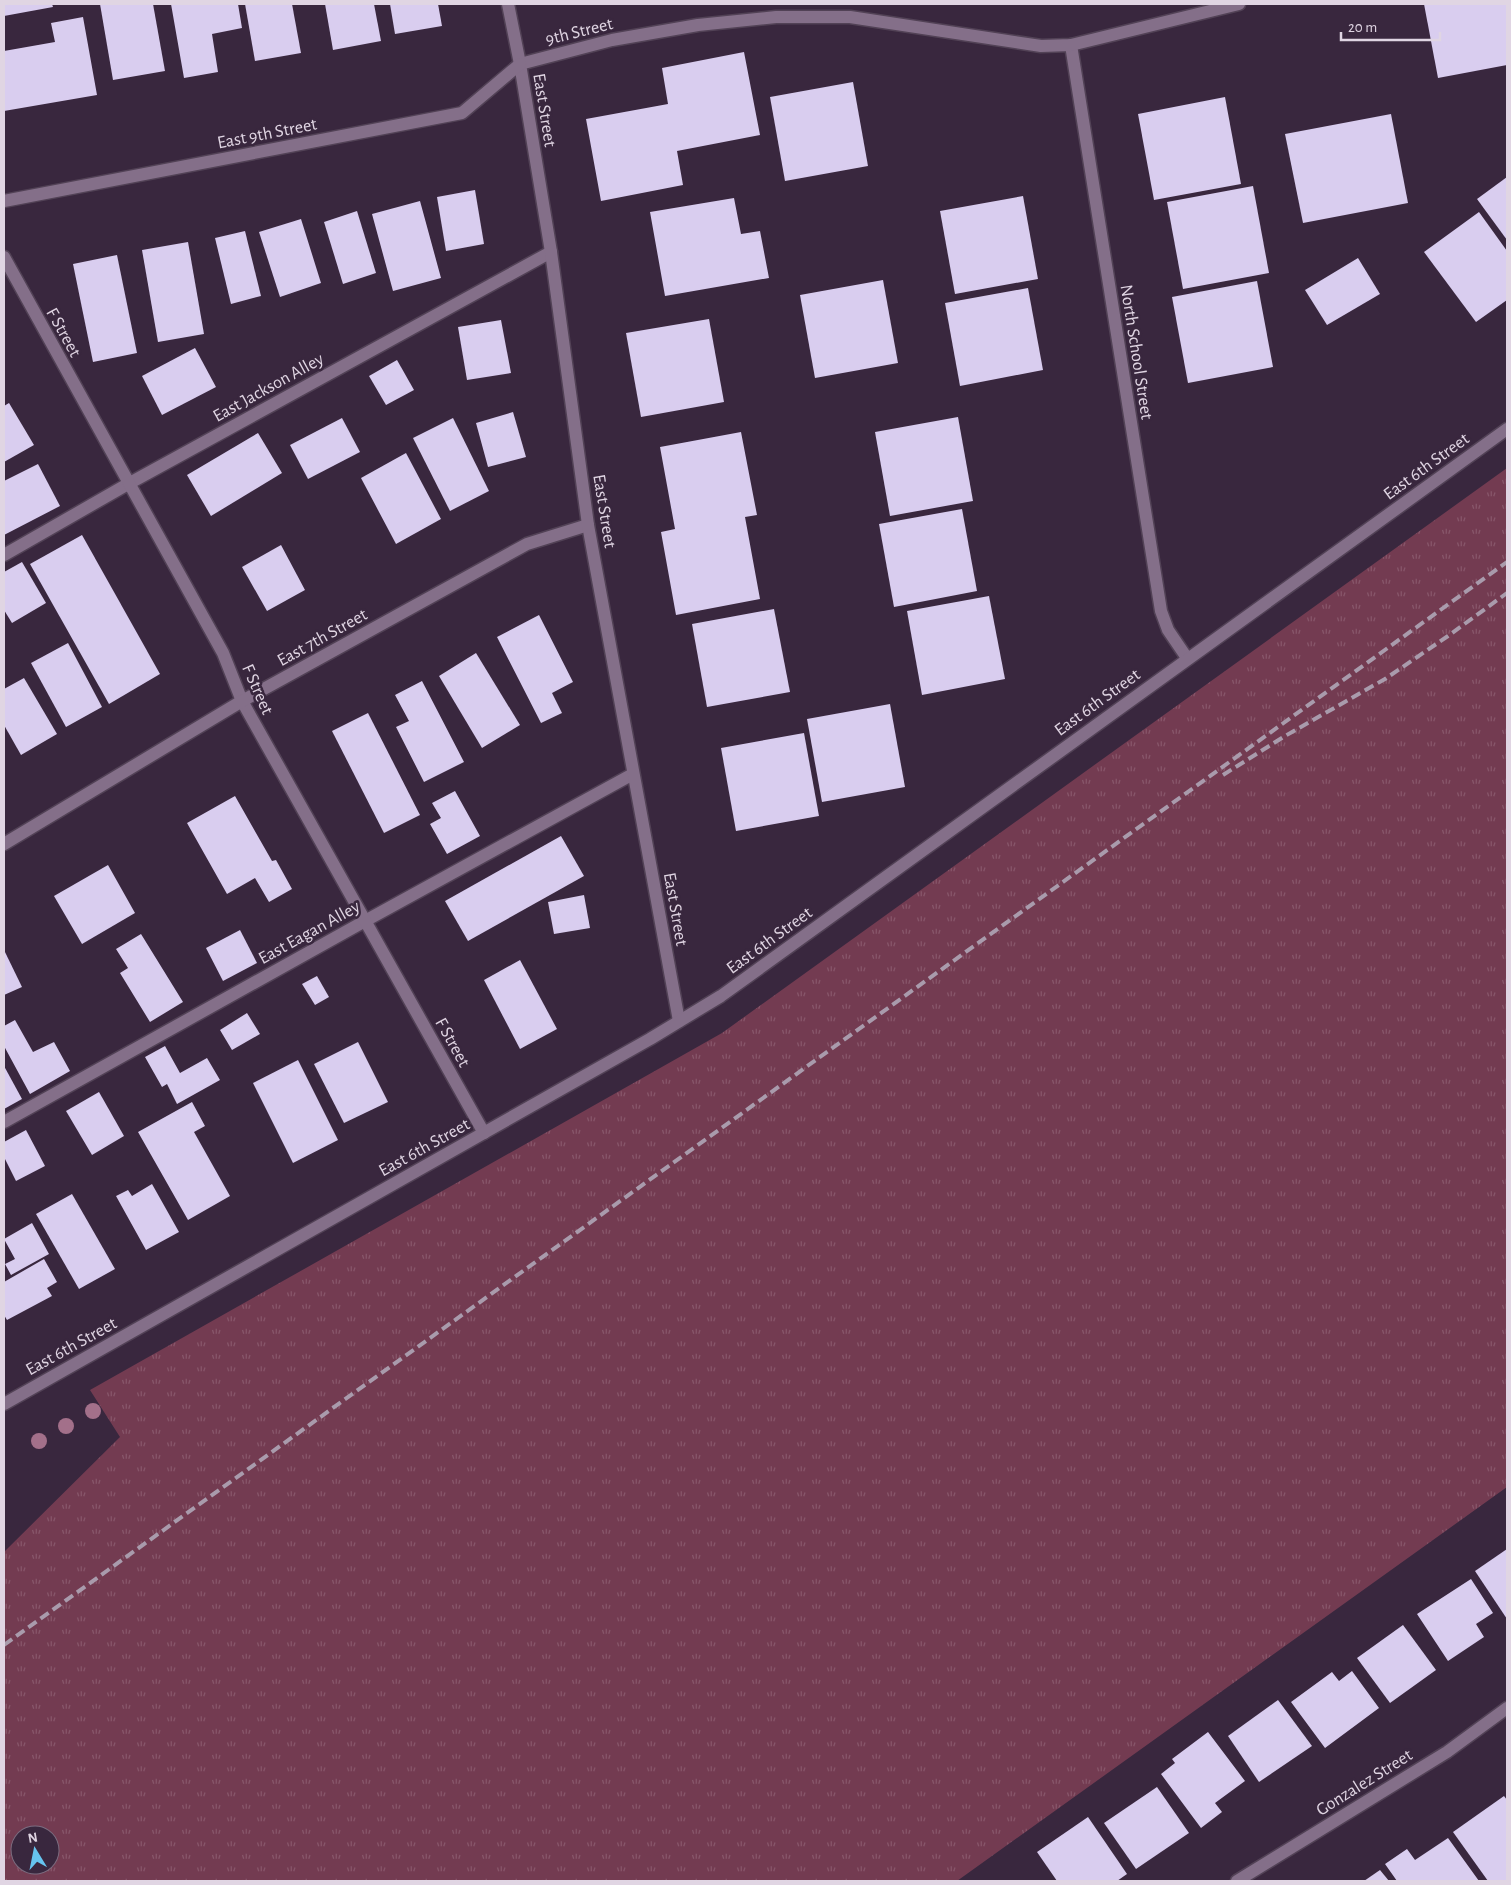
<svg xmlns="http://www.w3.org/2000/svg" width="1511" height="1885" font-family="'Alegreya Sans',sans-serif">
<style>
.grass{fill:url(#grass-tufts);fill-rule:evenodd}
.building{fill:#d9cdef}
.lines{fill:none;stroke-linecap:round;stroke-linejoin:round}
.service-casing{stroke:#524256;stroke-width:15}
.minor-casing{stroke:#524256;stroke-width:15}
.tertiary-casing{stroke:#524256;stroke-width:15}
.service{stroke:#846f89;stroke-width:12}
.minor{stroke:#846f89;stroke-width:12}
.tertiary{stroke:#846f89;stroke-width:12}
.rail{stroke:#a99bac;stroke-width:4;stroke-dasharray:10 5;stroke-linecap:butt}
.tree{fill:#a3708a}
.labels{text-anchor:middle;stroke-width:5;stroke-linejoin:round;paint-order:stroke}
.street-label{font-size:18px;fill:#e0d5e3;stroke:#39273e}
</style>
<defs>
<pattern id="grass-tufts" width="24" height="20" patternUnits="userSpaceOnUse" patternTransform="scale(1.25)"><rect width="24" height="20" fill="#733b51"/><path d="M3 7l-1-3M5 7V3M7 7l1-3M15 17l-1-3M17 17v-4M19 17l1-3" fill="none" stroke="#87566a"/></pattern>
</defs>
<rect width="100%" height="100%" fill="#39273e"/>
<path class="grass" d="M 1507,468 L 1507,1487 L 957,1881 L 4,1881 L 4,1552 L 120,1437 L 90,1390 L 722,1033 ZM 20,1835 L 50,1835 L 50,1865 L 20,1865 Z"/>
<g class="building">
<path d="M 4,4 L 52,4 L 53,7 L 4,16 Z"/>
<path d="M 100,4 L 153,4 L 165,71 L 113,80 Z"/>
<path d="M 171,4 L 238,4 L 242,28 L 212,34 L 218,72 L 184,78 Z"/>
<path d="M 245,4 L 292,4 L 301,53 L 255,61 Z"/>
<path d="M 325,4 L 374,4 L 381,41 L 333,50 Z"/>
<path d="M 390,4 L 438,4 L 442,26 L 395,34 Z"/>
<path d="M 1424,4 L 1507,4 L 1507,65 L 1438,78 Z"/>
<path d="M 83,17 L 97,95 L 4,111 L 4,51 L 55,42 L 51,23 Z"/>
<path d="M 744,52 L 760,135 L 677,151 L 683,185 L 601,201 L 586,119 L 668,104 L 662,68 Z"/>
<path d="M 853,82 L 868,166 L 785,181 L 770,97 Z"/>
<path d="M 1225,97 L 1241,184 L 1154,200 L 1138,114 Z"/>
<path d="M 1391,114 L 1408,203 L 1303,223 L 1285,134 Z"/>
<path d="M 1507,177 L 1507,240 L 1477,199 Z"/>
<path d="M 1253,186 L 1269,273 L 1183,289 L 1167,202 Z"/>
<path d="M 475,190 L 484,244 L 446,251 L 437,197 Z"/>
<path d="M 1023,196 L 1038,279 L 955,294 L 940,211 Z"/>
<path d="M 734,198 L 741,234 L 760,231 L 769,278 L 665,296 L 650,212 Z"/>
<path d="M 420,201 L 441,278 L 393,291 L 372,214 Z"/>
<path d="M 357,211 L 376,273 L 343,284 L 324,222 Z"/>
<path d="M 1479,212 L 1507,251 L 1507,300 L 1476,322 L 1424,252 Z"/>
<path d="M 301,219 L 321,283 L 280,297 L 259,232 Z"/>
<path d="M 245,231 L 261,296 L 231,304 L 215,238 Z"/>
<path d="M 188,242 L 204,334 L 158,342 L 142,250 Z"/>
<path d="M 117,255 L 137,353 L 93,362 L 73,264 Z"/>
<path d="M 1358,258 L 1380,294 L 1327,325 L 1305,290 Z"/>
<path d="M 883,280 L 898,363 L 815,378 L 800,295 Z"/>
<path d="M 1257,281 L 1273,367 L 1188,383 L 1172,297 Z"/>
<path d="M 1028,288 L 1043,370 L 960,386 L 945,303 Z"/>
<path d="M 709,319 L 724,402 L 641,417 L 626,333 Z"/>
<path d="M 501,320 L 511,373 L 467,380 L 458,327 Z"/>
<path d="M 195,348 L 216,387 L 162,415 L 142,376 Z"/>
<path d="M 397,360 L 414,390 L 386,405 L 369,376 Z"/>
<path d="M 9,403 L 34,445 L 4,462 L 4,406 Z"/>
<path d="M 513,412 L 526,457 L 488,467 L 476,423 Z"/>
<path d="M 958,417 L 973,501 L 890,516 L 875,432 Z"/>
<path d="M 342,418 L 360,452 L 308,479 L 290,445 Z"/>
<path d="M 453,418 L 489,491 L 450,511 L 413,438 Z"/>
<path d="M 741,432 L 757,515 L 745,517 L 760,599 L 676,615 L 661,532 L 675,529 L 660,447 Z"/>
<path d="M 258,433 L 282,473 L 211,516 L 187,475 Z"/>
<path d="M 406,453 L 441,519 L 396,544 L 361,478 Z"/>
<path d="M 38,464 L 60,506 L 4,535 L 4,481 Z"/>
<path d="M 962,509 L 977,591 L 894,607 L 879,524 Z"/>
<path d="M 82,535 L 160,674 L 109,704 L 30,564 Z"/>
<path d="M 281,545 L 305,590 L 267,611 L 242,567 Z"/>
<path d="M 22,562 L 46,603 L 12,623 L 4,610 L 4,572 Z"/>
<path d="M 989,596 L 1005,679 L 922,695 L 907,611 Z"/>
<path d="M 774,609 L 790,692 L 707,707 L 692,624 Z"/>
<path d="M 539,615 L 573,682 L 552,693 L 562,713 L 541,723 L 497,637 Z"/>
<path d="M 68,643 L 102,707 L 66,727 L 31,663 Z"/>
<path d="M 476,653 L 520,725 L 482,748 L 439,676 Z"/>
<path d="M 24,678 L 57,734 L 21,755 L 4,725 L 4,689 Z"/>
<path d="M 422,681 L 464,762 L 424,782 L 396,727 L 409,721 L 395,695 Z"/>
<path d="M 890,704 L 905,787 L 822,802 L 807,719 Z"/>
<path d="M 368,713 L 420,815 L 384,833 L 332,731 Z"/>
<path d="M 804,733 L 819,816 L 736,831 L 721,748 Z"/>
<path d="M 455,791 L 480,836 L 447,854 L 430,824 L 441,818 L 432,803 Z"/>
<path d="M 235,796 L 272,861 L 276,860 L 292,889 L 269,902 L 255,878 L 227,894 L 187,823 Z"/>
<path d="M 561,836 L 584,876 L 468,941 L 445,901 Z"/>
<path d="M 108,865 L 135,913 L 82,944 L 54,896 Z"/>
<path d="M 584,895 L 590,928 L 554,934 L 548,902 Z"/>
<path d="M 240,930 L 257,963 L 223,981 L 206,948 Z"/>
<path d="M 141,934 L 183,1002 L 150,1022 L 120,973 L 128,968 L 116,949 Z"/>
<path d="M 4,950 L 22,987 L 4,995 Z"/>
<path d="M 520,960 L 557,1029 L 520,1049 L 484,980 Z"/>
<path d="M 317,976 L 329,997 L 315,1005 L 302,984 Z"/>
<path d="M 247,1013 L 260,1034 L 232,1050 L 220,1030 Z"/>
<path d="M 15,1020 L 33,1052 L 54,1042 L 70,1071 L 30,1094 L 4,1046 L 4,1026 Z"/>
<path d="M 358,1042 L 388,1102 L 344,1123 L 314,1064 Z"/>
<path d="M 165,1046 L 180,1073 L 207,1058 L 220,1080 L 177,1104 L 167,1084 L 162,1087 L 145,1057 Z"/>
<path d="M 298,1060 L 338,1140 L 293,1163 L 253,1083 Z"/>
<path d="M 4,1066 L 22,1099 L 4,1109 Z"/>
<path d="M 99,1092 L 124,1136 L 92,1155 L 66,1111 Z"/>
<path d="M 192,1102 L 205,1126 L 194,1132 L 230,1196 L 188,1220 L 138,1132 Z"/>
<path d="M 26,1130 L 45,1166 L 16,1181 L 4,1157 L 4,1142 Z"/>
<path d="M 152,1184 L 179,1232 L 146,1250 L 116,1196 L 128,1190 L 132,1196 Z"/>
<path d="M 72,1194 L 115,1269 L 79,1289 L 36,1214 Z"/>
<path d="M 32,1223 L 49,1254 L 11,1275 L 5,1264 L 15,1259 L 4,1239 Z"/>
<path d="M 44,1259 L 57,1282 L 47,1288 L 52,1296 L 7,1320 L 4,1315 L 4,1282 Z"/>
<path d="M 1507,1549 L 1507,1619 L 1475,1571 Z"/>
<path d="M 1471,1579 L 1493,1613 L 1476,1624 L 1484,1637 L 1448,1661 L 1417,1614 Z"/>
<path d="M 1403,1625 L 1436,1670 L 1390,1703 L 1357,1658 Z"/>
<path d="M 1352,1671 L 1379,1708 L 1325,1748 L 1291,1702 L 1332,1672 L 1339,1681 Z"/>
<path d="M 1278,1700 L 1312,1746 L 1259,1782 L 1228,1736 Z"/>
<path d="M 1208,1732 L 1245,1781 L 1215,1803 L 1222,1812 L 1201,1828 L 1161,1774 L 1175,1763 L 1172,1759 Z"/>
<path d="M 1157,1787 L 1189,1833 L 1136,1869 L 1104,1823 Z"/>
<path d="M 1504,1796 L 1507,1800 L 1507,1881 L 1488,1881 L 1453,1832 Z"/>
<path d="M 1088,1817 L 1127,1874 L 1117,1881 L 1057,1881 L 1037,1852 Z"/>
<path d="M 1448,1838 L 1479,1881 L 1397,1881 L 1385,1864 L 1407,1849 L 1415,1860 Z"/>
<path d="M 1380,1870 L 1389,1881 L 1364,1881 Z"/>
</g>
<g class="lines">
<defs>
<g id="service">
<path d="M 4,555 L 128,484 L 551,252"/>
<path d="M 4,1122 L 365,921 L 633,774"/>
</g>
<g id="minor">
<path d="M 1071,45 L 1161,611 L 1168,630 L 1187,658"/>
<path d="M 520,64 L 612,40 L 698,25 L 776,17 L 850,17 L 1041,46 L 1071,45 L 1239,4"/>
<path d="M 4,257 L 223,653 L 242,701 L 484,1133"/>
<path d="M 4,844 L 242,701 L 527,544 L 588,525"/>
<path d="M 1237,1881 L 1447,1752 L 1507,1708"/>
</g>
<g id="tertiary">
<path d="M 508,4 L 520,64 L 551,252 L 588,525 L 679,1021"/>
<path d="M 4,201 L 462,113 L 520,64"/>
<path d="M 4,1404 L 650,1039 L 721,996 L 1507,429"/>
</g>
</defs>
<use href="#service" class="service-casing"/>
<use href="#minor" class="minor-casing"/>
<use href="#tertiary" class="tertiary-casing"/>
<use href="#service" class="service"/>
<use href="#minor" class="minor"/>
<use href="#tertiary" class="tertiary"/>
<g class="rail">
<path d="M 1223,775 L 1285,736 L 1385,679 L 1448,636 L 1507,593"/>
<path d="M 4,1645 L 1507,562"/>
</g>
</g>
<g class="tree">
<circle cx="93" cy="1411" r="8"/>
<circle cx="66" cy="1426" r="8"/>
<circle cx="39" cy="1441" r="8"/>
</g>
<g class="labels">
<g class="street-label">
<text transform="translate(579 31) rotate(-14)" y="6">9th Street</text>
<text transform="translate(545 110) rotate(81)" y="6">East Street</text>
<text transform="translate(267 133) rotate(-11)" y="6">East 9th Street</text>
<text transform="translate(64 332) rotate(61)" y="6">F Street</text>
<text transform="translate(1137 352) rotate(81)" y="6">North School Street</text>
<text transform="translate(268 387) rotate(-29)" y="6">East Jackson Alley</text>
<text transform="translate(1426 466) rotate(-36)" y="6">East 6th Street</text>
<text transform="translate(605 511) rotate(81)" y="6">East Street</text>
<text transform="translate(322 637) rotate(-29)" y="6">East 7th Street</text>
<text transform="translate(258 689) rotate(66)" y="6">F Street</text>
<text transform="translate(1097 702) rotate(-36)" y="6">East 6th Street</text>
<text transform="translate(676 909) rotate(80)" y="6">East Street</text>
<text transform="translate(309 932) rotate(-29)" y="6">East Eagan Alley</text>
<text transform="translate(769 940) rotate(-36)" y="6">East 6th Street</text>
<text transform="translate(453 1042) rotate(61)" y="6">F Street</text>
<text transform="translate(424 1147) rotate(-29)" y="6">East 6th Street</text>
<text transform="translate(71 1346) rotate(-29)" y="6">East 6th Street</text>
<text transform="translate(1364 1782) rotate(-32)" y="6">Gonzalez Street</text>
</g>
</g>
<rect width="1511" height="1885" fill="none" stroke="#e0d5e3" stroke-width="10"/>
<g transform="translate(35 1850) rotate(350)"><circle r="24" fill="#39273e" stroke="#7c6d80"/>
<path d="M0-4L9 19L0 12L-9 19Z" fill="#66c4ef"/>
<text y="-8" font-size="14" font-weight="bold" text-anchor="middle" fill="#e0d5e3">N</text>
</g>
<path d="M1341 32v8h99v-8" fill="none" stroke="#e0d5e3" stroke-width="2.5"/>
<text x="1348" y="32" font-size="15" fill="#e0d5e3" stroke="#39273e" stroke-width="4" paint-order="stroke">20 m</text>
</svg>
